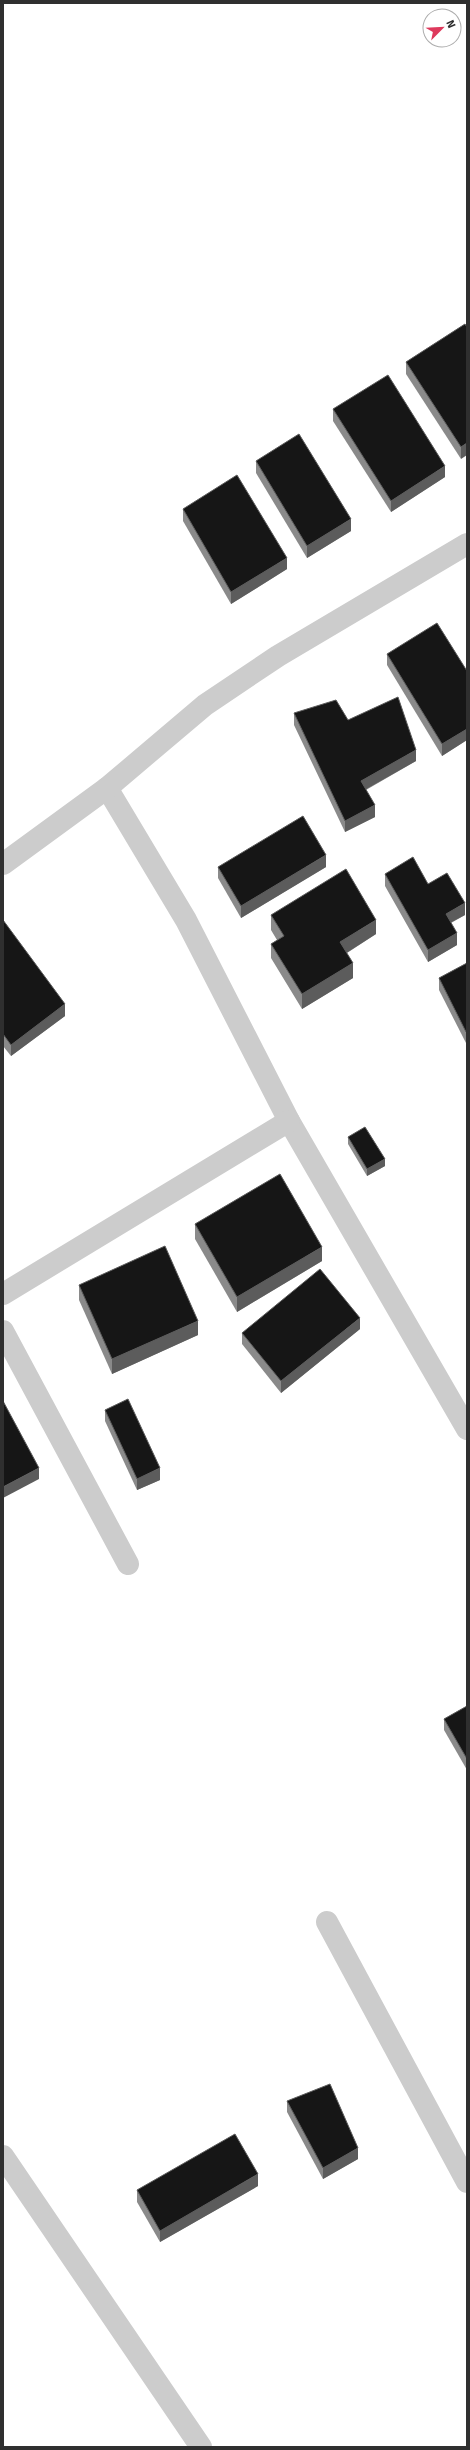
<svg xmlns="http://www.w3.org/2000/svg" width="470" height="2450" font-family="'Fira Sans',sans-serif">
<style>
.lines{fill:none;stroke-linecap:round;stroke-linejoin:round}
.street{stroke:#ccc;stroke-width:22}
.wall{fill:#8a8a8a}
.shaded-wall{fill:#5c5c5c}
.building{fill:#161616;stroke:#5c5c5c}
</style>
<rect width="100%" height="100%" fill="#fff"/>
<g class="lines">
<g class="street">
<path d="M 107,788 L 186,920 L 289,1121 L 467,1429"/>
<path d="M 3,864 L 107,788 L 205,705 L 278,656 L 467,544"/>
<path d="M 3,1294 L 289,1121"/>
<path d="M 3,1331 L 128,1564"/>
<path d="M 327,1922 L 467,2182"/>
<path d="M 3,2156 L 201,2447"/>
</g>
</g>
<g class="wall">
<path d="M 465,324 L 461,459 L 406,374 L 406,362 Z"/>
<path d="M 333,409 L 445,477 L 391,512 L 333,421 Z"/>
<path d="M 256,461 L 351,531 L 307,558 L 256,473 Z"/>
<path d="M 183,509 L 287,569 L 231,604 L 183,521 Z"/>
<path d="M 387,654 L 467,671 L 467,740 L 442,756 L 387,665 Z"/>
<path d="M 294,713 L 348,720 L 416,761 L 366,790 L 375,817 L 345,832 L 294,725 Z"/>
<path d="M 218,867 L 326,867 L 241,918 L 218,878 Z"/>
<path d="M 385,874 L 428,884 L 465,915 L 451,923 L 457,945 L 428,962 L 385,886 Z"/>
<path d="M 271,915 L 376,934 L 347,953 L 353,978 L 302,1009 L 271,958 L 271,944 L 277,940 L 271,930 Z"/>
<path d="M 3,920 L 65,1016 L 11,1056 L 3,1046 Z"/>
<path d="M 467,963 L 467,1043 L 466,1043 L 439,990 L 439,978 Z"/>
<path d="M 348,1137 L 385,1166 L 367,1176 L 348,1144 Z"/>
<path d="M 195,1224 L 322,1261 L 237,1312 L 195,1239 Z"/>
<path d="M 79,1285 L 198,1335 L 112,1374 L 79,1300 Z"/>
<path d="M 360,1329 L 281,1393 L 242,1344 L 242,1333 Z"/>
<path d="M 105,1410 L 160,1480 L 137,1490 L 105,1421 Z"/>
<path d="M 467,1706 L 467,1770 L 444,1730 L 444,1719 Z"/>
<path d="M 287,2101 L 358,2159 L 323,2179 L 287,2112 Z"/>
<path d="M 258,2186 L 160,2242 L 137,2202 L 137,2190 Z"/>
</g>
<g class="shaded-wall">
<path d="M 467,443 L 467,455 L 461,459 L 461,447 Z"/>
<path d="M 445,466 L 445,477 L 391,512 L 391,501 Z"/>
<path d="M 351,519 L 351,531 L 307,558 L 307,546 Z"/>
<path d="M 287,558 L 287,569 L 231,604 L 231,592 Z"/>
<path d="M 467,729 L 467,740 L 442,756 L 442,744 Z"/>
<path d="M 416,750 L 416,761 L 361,792 L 361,781 Z"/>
<path d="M 375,805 L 375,817 L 345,832 L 345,821 Z"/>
<path d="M 326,855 L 326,867 L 241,918 L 241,906 Z"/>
<path d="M 465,903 L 465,915 L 446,925 L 446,914 Z"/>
<path d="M 376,920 L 376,934 L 340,957 L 340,942 Z"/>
<path d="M 457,933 L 457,945 L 428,962 L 428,950 Z"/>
<path d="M 353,963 L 353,978 L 302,1009 L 302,994 Z"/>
<path d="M 65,1004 L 65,1016 L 11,1056 L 11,1045 Z"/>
<path d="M 467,1031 L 467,1043 L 466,1043 L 466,1032 Z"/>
<path d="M 385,1159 L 385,1166 L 367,1176 L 367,1169 Z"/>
<path d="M 322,1247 L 322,1261 L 237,1312 L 237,1297 Z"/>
<path d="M 360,1318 L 360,1329 L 281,1393 L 281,1381 Z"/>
<path d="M 198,1321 L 198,1335 L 112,1374 L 112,1359 Z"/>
<path d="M 39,1468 L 39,1479 L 3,1498 L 3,1487 Z"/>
<path d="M 160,1468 L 160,1480 L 137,1490 L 137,1479 Z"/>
<path d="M 358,2148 L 358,2159 L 323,2179 L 323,2168 Z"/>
<path d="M 258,2174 L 258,2186 L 160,2242 L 160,2231 Z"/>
</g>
<g class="building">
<path d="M 465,324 L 467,327 L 467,443 L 461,447 L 406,362 Z"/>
<path d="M 388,375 L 445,466 L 391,501 L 333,409 Z"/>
<path d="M 299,434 L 351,519 L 307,546 L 256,461 Z"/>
<path d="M 237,475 L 287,558 L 231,592 L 183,509 Z"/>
<path d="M 437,623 L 467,671 L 467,729 L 442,744 L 387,654 Z"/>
<path d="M 398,697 L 416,750 L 361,781 L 375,805 L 345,821 L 294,713 L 336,700 L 348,720 Z"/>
<path d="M 303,816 L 326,855 L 241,906 L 218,867 Z"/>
<path d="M 413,857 L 428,884 L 447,873 L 465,903 L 446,914 L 457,933 L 428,950 L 385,874 Z"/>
<path d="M 346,869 L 376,920 L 340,942 L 353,963 L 302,994 L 271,944 L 284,936 L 271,915 Z"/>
<path d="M 3,920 L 65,1004 L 11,1045 L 3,1034 Z"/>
<path d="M 467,963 L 467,1031 L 466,1032 L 439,978 Z"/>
<path d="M 365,1127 L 385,1159 L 367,1169 L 348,1137 Z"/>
<path d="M 280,1174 L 322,1247 L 237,1297 L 195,1224 Z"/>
<path d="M 165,1246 L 198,1321 L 112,1359 L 79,1285 Z"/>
<path d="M 320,1269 L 360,1318 L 281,1381 L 242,1333 Z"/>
<path d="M 128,1399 L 160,1468 L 137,1479 L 105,1410 Z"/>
<path d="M 3,1401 L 39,1468 L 3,1487 Z"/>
<path d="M 467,1706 L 467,1759 L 444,1719 Z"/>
<path d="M 330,2084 L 358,2148 L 323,2168 L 287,2101 Z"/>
<path d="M 235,2134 L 258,2174 L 160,2231 L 137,2190 Z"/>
</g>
<rect width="470" height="2450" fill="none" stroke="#2f2f2f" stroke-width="8"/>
<g transform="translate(442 28) rotate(66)"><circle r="19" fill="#ffffff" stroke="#acacac"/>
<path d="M0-3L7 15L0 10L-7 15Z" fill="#de395c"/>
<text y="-6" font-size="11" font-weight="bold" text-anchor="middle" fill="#2f2f2f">N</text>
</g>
</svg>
